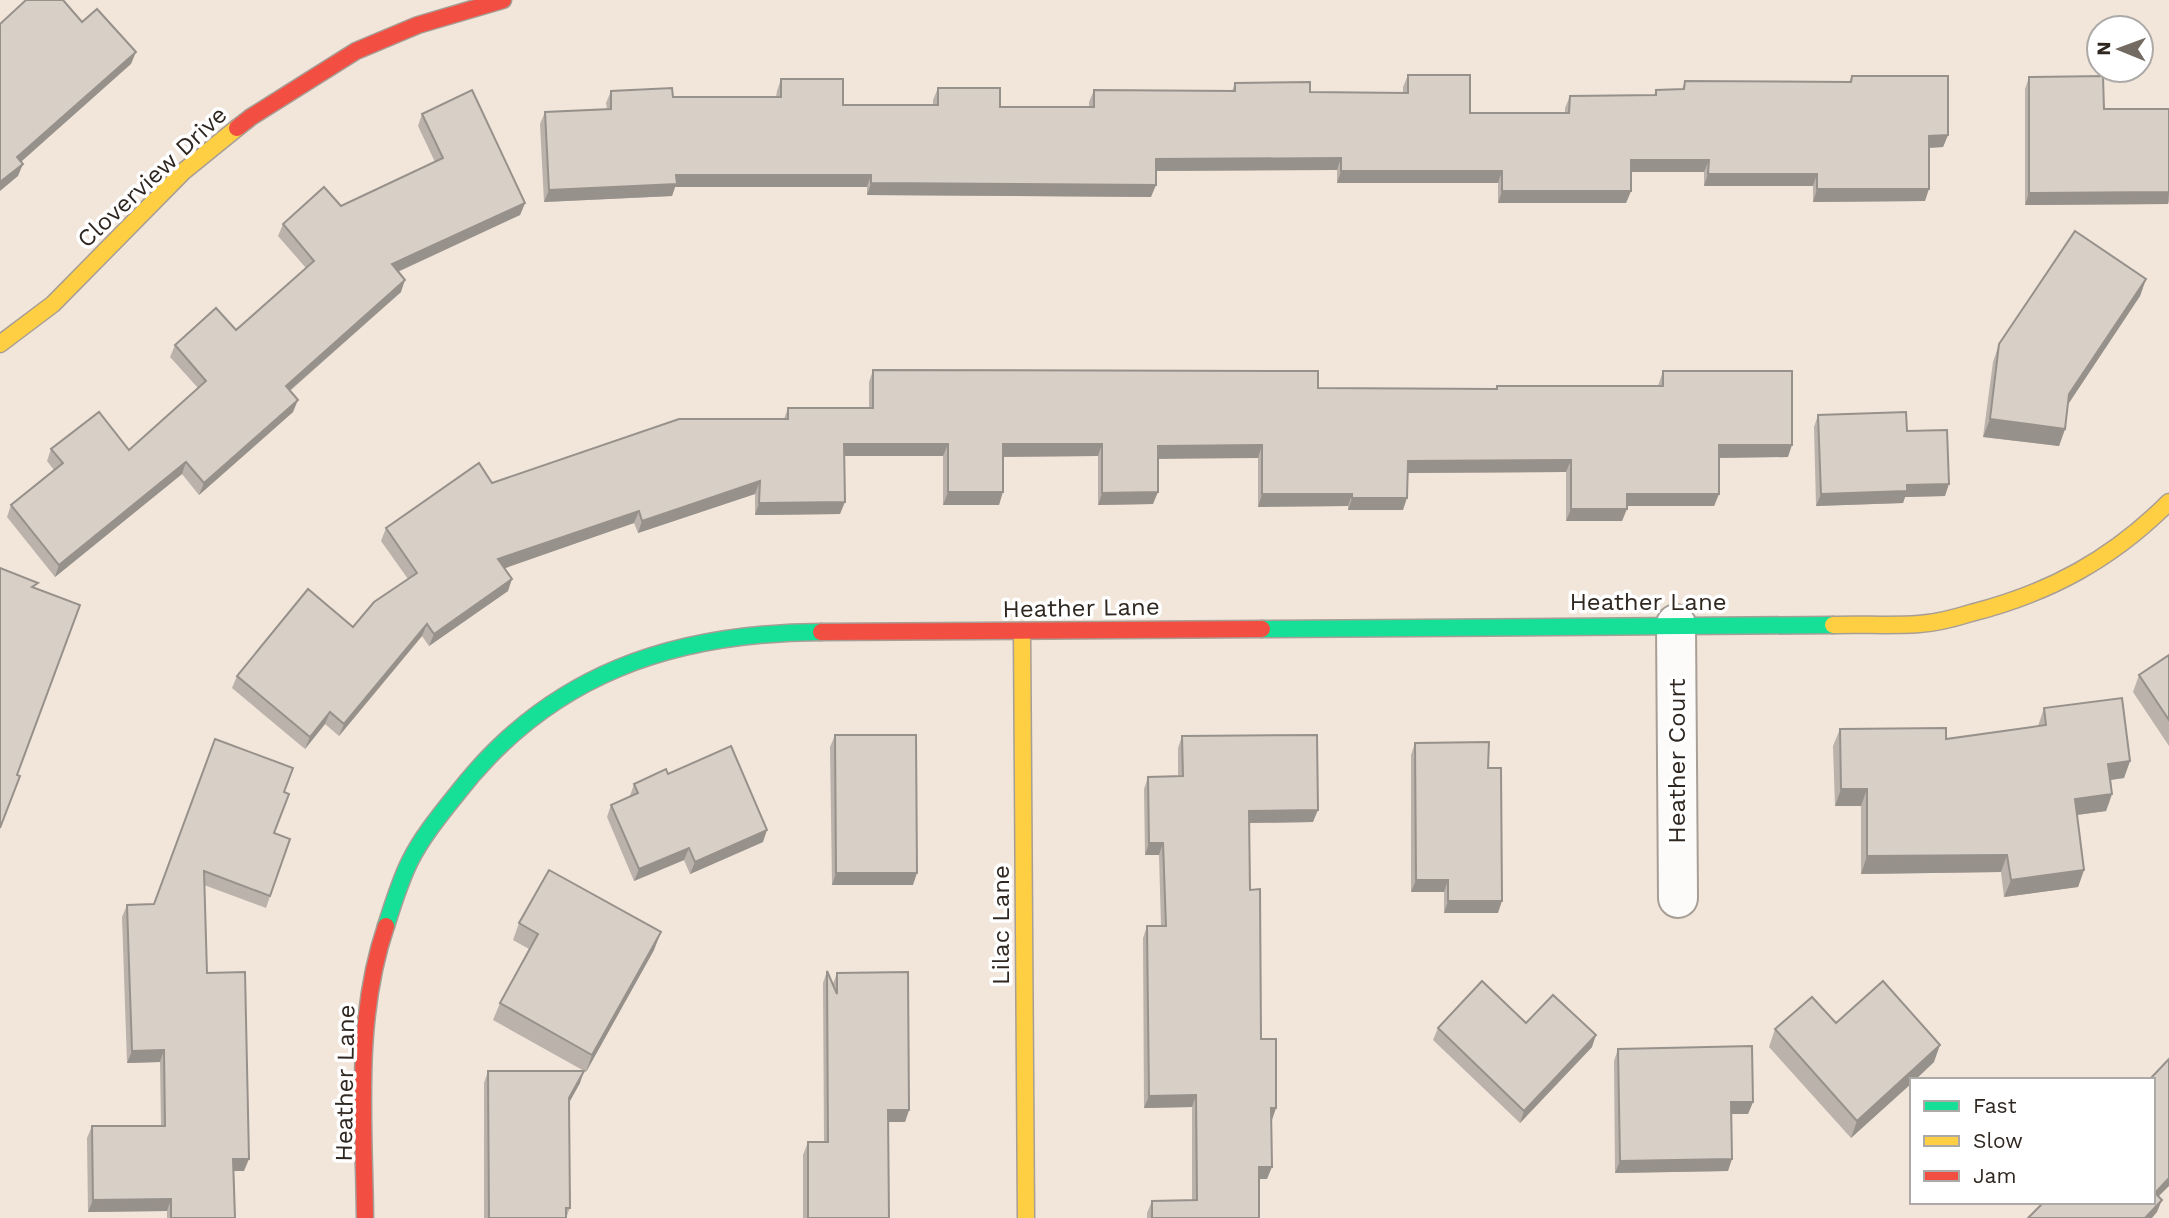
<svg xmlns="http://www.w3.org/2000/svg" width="2169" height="1218" font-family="'Work Sans',sans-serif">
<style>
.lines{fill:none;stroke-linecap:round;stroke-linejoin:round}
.street-casing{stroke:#a79e96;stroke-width:42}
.fast-casing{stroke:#a79e96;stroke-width:19}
.slow-casing{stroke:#a79e96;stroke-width:19}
.jam-casing{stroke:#a79e96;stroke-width:19}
.street{stroke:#fdfbfa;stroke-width:38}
.fast{stroke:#16e098;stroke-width:16}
.slow{stroke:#ffcf43;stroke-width:16}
.jam{stroke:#f24e42;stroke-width:16}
.wall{fill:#bab2ab}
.shaded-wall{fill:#97918b}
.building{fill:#d8cfc7;stroke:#97918b;stroke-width:2}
.labels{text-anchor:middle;stroke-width:7;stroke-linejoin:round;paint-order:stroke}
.street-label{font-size:24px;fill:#2f2720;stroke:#fff}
</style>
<rect width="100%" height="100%" fill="#f2e6db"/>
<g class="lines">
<defs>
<path id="street" d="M 1676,624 L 1678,898"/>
<g id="fast">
<path d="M 1262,629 L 1833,625"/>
<path d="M 386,926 C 393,904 400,881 410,861 C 422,837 440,815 456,795 C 549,674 672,633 821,632"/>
</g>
<g id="slow">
<path d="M 0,344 L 53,304 L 184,171 L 237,128"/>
<path d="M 1833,625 C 1862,624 1891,626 1919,624 C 1936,623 1955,618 1971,613 C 2050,593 2112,559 2169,502"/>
<path d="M 1022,631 L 1026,1218"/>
</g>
<g id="jam">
<path d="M 237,128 L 251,117 L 356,51 L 418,25 L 503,0"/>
<path d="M 821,632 L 1262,629"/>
<path d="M 365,1218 C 364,1120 354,1020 386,926"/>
</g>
</defs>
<use href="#street" class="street-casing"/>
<use href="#fast" class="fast-casing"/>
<use href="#slow" class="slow-casing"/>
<use href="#jam" class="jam-casing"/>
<use href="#street" class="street"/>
<use href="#fast" class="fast"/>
<use href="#slow" class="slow"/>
<use href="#jam" class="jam"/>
</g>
<g class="wall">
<path d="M 1408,75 L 1470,113 L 1565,113 L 1565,108 L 1570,96 L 1654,95 L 1656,90 L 1682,89 L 1685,81 L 1849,82 L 1852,76 L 1948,135 L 1943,147 L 1929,148 L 1925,201 L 1813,202 L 1813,186 L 1704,186 L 1704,172 L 1631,172 L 1631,191 L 1626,203 L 1498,203 L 1498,183 L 1337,183 L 1337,170 L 1156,171 L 1151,197 L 867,195 L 867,187 L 675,187 L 672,196 L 544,202 L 540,124 L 545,112 L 607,109 L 606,103 L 611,91 L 673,97 L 776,97 L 777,91 L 781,79 L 843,105 L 933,105 L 933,100 L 938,88 L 1000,107 L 1089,107 L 1089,102 L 1094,90 L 1232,91 L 1235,83 L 1310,92 L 1403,93 L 1403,87 Z"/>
<path d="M 2029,77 L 2104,109 L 2169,109 L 2169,202 L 2168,204 L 2025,205 L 2025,89 Z"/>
<path d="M 422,114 L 525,203 L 520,215 L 398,272 L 401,292 L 290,391 L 293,412 L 199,495 L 182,474 L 55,577 L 7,517 L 11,505 L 54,470 L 47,461 L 51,449 L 129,450 L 198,388 L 170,357 L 175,345 L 236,330 L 306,268 L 278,236 L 283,224 L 341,206 L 435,162 L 418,126 Z"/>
<path d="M 2146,279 L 2140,296 L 2068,404 L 2065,429 L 2059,446 L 1983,437 L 1993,362 L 1999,344 Z"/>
<path d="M 873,370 L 1318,388 L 1496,389 L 1497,386 L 1658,386 L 1663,371 L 1788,457 L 1719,458 L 1719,494 L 1714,506 L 1627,506 L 1622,521 L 1566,521 L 1566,472 L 1408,473 L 1403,510 L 1348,510 L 1348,506 L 1258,507 L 1258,458 L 1158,458 L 1153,504 L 1098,505 L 1098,456 L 1003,457 L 999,505 L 943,505 L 943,456 L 845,456 L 840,514 L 755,515 L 755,494 L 638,533 L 634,523 L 505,568 L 508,591 L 429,646 L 422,636 L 339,736 L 325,724 L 305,749 L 232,688 L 237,676 L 353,627 L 408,579 L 381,541 L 386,528 L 492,483 L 784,419 L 788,408 L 869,408 L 869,382 Z"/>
<path d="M 1818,415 L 1907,431 L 1945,496 L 1905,497 L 1903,503 L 1816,506 L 1814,427 Z"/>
<path d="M 2169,655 L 2169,746 L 2133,692 L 2139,675 Z"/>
<path d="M 2044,708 L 2130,761 L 2124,778 L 2111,780 L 2112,794 L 2106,811 L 2077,815 L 2084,870 L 2078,887 L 2004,897 L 2001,872 L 1861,874 L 1861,806 L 1835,806 L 1833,746 L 1840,729 L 1946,739 L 2038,726 Z"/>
<path d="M 835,735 L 913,885 L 832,885 L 830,747 Z"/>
<path d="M 1182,736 L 1313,822 L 1250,823 L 1250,890 L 1261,1039 L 1276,1108 L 1271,1120 L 1267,1179 L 1259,1179 L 1259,1218 L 1147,1218 L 1147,1213 L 1152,1201 L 1192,1200 L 1192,1107 L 1144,1108 L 1143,938 L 1147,926 L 1161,926 L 1159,855 L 1145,855 L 1144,789 L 1148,777 L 1178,776 L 1178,748 Z"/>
<path d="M 1415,743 L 1488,768 L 1498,913 L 1444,913 L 1444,892 L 1411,892 L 1411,755 Z"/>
<path d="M 668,774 L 763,842 L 690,874 L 684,860 L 634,881 L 607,817 L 611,805 L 630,796 L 634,784 Z"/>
<path d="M 284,792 L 274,833 L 290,839 L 266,908 L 204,885 L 207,973 L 244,1171 L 234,1171 L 235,1218 L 167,1218 L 167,1211 L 88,1212 L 87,1138 L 92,1126 L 161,1126 L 160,1062 L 127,1063 L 122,917 L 127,905 L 154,904 Z"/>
<path d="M 519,923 L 654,950 L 586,1072 L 493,1020 L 500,1003 L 529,949 L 513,940 Z"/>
<path d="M 827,971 L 833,984 L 837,973 L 909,1110 L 905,1122 L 889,1122 L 889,1218 L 803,1218 L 803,1155 L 808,1142 L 824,1142 L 823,983 Z"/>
<path d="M 1526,1023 L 1592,1047 L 1520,1123 L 1433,1040 L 1438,1028 Z"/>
<path d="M 1836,1023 L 1934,1062 L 1915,1080 L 1912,1080 L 1851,1138 L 1769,1047 L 1775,1029 Z"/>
<path d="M 1618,1049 L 1753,1102 L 1748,1114 L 1731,1114 L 1728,1171 L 1615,1173 L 1614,1061 Z"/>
<path d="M 488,1071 L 580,1083 L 569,1102 L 570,1208 L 566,1218 L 484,1218 L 484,1083 Z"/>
</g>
<g class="shaded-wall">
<path d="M 136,52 L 131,64 L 13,169 L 17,157 Z"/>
<path d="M 1948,135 L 1943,147 L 1925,148 L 1929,136 Z"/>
<path d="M 1341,158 L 1337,170 L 1151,171 L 1156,159 Z"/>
<path d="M 1631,160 L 1709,160 L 1704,172 L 1626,172 Z"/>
<path d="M 23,164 L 18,176 L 0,191 L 0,182 Z"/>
<path d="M 1341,171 L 1502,171 L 1498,183 L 1337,183 Z"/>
<path d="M 1708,174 L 1817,174 L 1813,186 L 1704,186 Z"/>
<path d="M 676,175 L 871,175 L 867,187 L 675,187 L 672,196 L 544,202 L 549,190 Z"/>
<path d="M 871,183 L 1156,185 L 1151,197 L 867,195 Z"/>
<path d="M 1817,189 L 1929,189 L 1925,201 L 1813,202 Z"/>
<path d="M 1502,191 L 1631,191 L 1626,203 L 1498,203 Z"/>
<path d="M 2169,192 L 2168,204 L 2025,205 L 2029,193 Z"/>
<path d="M 525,203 L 520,215 L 388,276 L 392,264 Z"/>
<path d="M 2146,279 L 2140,296 L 2063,412 L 2069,394 Z"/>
<path d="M 405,280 L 401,292 L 281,398 L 286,386 Z"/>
<path d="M 298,400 L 293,412 L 199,495 L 204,483 Z"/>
<path d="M 1990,419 L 2065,429 L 2059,446 L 1983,437 Z"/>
<path d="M 844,444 L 948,444 L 943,456 L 840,456 Z"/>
<path d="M 1003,444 L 1102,444 L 1098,456 L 999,457 Z"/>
<path d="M 1262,445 L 1258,458 L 1153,459 L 1158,446 Z"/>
<path d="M 1719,445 L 1792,445 L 1788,457 L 1714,458 Z"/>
<path d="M 1571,460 L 1566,472 L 1404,473 L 1408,461 Z"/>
<path d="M 186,462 L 182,474 L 55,577 L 59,565 Z"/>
<path d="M 760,481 L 755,494 L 638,533 L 642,521 Z"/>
<path d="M 1949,484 L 1945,496 L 1905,497 L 1903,503 L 1816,506 L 1821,494 L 1907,485 Z"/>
<path d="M 948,492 L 1003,492 L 999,505 L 943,505 Z"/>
<path d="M 1158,492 L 1153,504 L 1098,505 L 1102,493 Z"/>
<path d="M 1262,494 L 1352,494 L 1348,506 L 1258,507 Z"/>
<path d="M 1627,494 L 1719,494 L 1714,506 L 1622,506 Z"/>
<path d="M 1352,498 L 1407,498 L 1403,510 L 1348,510 Z"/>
<path d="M 845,502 L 840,514 L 755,515 L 759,503 Z"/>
<path d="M 1571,509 L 1627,509 L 1622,521 L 1566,521 Z"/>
<path d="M 639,511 L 634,523 L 494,572 L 498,559 Z"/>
<path d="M 512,579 L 508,591 L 429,646 L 434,634 Z"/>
<path d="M 427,624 L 422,636 L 339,736 L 344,724 Z"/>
<path d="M 330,712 L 325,724 L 305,749 L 310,737 Z"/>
<path d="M 2130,761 L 2124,778 L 2102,781 L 2108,764 Z"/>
<path d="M 1841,789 L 1867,789 L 1861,806 L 1835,806 Z"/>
<path d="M 2112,794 L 2106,811 L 2069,816 L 2075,799 Z"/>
<path d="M 1318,810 L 1313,822 L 1245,823 L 1249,811 Z"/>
<path d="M 767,830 L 763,842 L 690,874 L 695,862 Z"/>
<path d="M 1149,843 L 1163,843 L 1159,855 L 1145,855 Z"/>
<path d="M 689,848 L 684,860 L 634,881 L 639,869 Z"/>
<path d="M 2007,855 L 2001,872 L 1861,874 L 1867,856 Z"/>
<path d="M 2084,870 L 2078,887 L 2004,897 L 2011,880 Z"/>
<path d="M 836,873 L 917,873 L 913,885 L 832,885 Z"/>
<path d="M 1416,880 L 1448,880 L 1444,892 L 1411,892 Z"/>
<path d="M 1448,901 L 1502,901 L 1498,913 L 1444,913 Z"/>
<path d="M 661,932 L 654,950 L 586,1072 L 592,1055 Z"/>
<path d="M 1596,1035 L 1592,1047 L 1520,1123 L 1524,1111 Z"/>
<path d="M 1940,1045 L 1934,1062 L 1915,1080 L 1912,1080 L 1912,1083 L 1851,1138 L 1857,1121 Z"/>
<path d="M 164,1050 L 160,1062 L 127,1063 L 132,1051 Z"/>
<path d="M 584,1071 L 580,1083 L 565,1110 L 569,1098 Z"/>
<path d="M 1196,1095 L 1192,1107 L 1144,1108 L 1149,1096 Z"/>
<path d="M 1731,1102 L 1753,1102 L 1748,1114 L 1727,1114 Z"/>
<path d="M 1271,1108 L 1276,1108 L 1272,1120 L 1267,1120 Z"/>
<path d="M 888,1110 L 909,1110 L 905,1122 L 884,1122 Z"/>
<path d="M 233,1159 L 249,1159 L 244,1171 L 229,1171 Z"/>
<path d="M 1732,1159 L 1728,1171 L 1615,1173 L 1620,1161 Z"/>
<path d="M 1259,1167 L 1272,1167 L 1267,1179 L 1254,1179 Z"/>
<path d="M 2169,1178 L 2169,1186 L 2153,1202 L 2155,1193 Z"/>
<path d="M 171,1199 L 167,1211 L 88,1212 L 93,1200 Z"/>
<path d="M 2162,1200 L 2157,1212 L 2152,1218 L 2145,1218 Z"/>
</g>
<g class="building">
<path d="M 26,0 L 63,0 L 82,22 L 97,9 L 136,52 L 17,157 L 23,164 L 0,182 L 0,24 Z"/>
<path d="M 1408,75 L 1470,75 L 1470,113 L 1569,113 L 1570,96 L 1656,95 L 1656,90 L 1684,89 L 1685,81 L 1851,82 L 1852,76 L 1948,76 L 1948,135 L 1929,136 L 1929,189 L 1817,189 L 1817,174 L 1708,174 L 1709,160 L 1631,160 L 1631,191 L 1502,191 L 1502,171 L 1341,171 L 1341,158 L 1156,159 L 1156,185 L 871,183 L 871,175 L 676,175 L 677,184 L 549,190 L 545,112 L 611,109 L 611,91 L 672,88 L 673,97 L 781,97 L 781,79 L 843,79 L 843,105 L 938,105 L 938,88 L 1000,88 L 1000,107 L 1094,107 L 1094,90 L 1235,91 L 1235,83 L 1310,82 L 1310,92 L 1408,93 Z"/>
<path d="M 2103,76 L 2104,109 L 2169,109 L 2169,192 L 2029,193 L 2029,77 Z"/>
<path d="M 472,90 L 525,203 L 392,264 L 405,280 L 286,386 L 298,400 L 204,483 L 186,462 L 59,565 L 11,505 L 63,463 L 51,449 L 99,412 L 129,450 L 206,381 L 175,345 L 216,308 L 236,330 L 314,261 L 283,224 L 324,187 L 341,206 L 443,158 L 422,114 Z"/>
<path d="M 2075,231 L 2146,279 L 2069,394 L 2065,429 L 1990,419 L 1999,344 Z"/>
<path d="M 873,370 L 1318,371 L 1318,388 L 1497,389 L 1497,386 L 1663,386 L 1663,371 L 1792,371 L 1792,445 L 1719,445 L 1719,494 L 1627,494 L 1627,509 L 1571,509 L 1571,460 L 1408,461 L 1407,498 L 1352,498 L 1352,494 L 1262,494 L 1262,445 L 1158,446 L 1158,492 L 1102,493 L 1102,444 L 1003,444 L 1003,492 L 948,492 L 948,444 L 844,444 L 845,502 L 759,503 L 760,481 L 642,521 L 639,511 L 498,559 L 512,579 L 434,634 L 427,624 L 344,724 L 330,712 L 310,737 L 237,676 L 308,589 L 353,627 L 374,602 L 417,573 L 386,528 L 479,463 L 492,483 L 679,419 L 788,419 L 788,408 L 873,408 Z"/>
<path d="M 1906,412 L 1907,431 L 1947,430 L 1949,484 L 1907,485 L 1907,491 L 1821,494 L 1818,415 Z"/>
<path d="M 0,568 L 38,583 L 32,587 L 80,605 L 17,775 L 20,776 L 0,828 Z"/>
<path d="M 2169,655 L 2169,720 L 2139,675 Z"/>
<path d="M 2122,698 L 2130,761 L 2108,764 L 2112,794 L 2075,799 L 2084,870 L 2011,880 L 2007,855 L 1867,856 L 1867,789 L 1841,789 L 1840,729 L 1946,728 L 1946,739 L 2046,725 L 2044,708 Z"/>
<path d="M 835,735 L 916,735 L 917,873 L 836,873 Z"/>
<path d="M 1317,735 L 1318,810 L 1249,811 L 1250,890 L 1260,889 L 1261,1039 L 1276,1039 L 1276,1108 L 1271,1108 L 1272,1167 L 1259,1167 L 1259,1218 L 1152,1218 L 1152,1201 L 1197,1200 L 1196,1095 L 1149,1096 L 1147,926 L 1166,926 L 1163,843 L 1149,843 L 1148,777 L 1183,776 L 1182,736 Z"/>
<path d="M 215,739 L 293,768 L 284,792 L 289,794 L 274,833 L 290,839 L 270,896 L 204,871 L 207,973 L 245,972 L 249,1159 L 233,1159 L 235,1218 L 171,1218 L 171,1199 L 93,1200 L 92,1126 L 165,1126 L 164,1050 L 132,1051 L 127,905 L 154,904 Z"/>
<path d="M 1489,742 L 1488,768 L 1501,768 L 1502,901 L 1448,901 L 1448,880 L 1416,880 L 1415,743 Z"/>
<path d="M 731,746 L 767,830 L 695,862 L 689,848 L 639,869 L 611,805 L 638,793 L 634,784 L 666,769 L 668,774 Z"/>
<path d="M 549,870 L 661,932 L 592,1055 L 500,1003 L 538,934 L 519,923 Z"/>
<path d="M 827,971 L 837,994 L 837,973 L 908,972 L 909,1110 L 888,1110 L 889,1218 L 808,1218 L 808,1142 L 828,1142 Z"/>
<path d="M 1482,981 L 1526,1023 L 1553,995 L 1596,1035 L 1524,1111 L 1438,1028 Z"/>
<path d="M 1883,981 L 1940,1045 L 1857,1121 L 1775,1029 L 1812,997 L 1836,1023 Z"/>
<path d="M 1752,1046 L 1753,1102 L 1731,1102 L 1732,1159 L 1620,1161 L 1618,1049 Z"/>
<path d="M 2169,1059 L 2169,1178 L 2155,1193 L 2162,1200 L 2145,1218 L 2028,1218 L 2044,1202 L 2153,1202 L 2153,1080 L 2149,1080 Z"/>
<path d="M 488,1071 L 584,1071 L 569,1098 L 570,1208 L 566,1208 L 566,1218 L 489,1218 Z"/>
</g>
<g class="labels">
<g class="street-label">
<text transform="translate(152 177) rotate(-43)" y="8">Cloverview Drive</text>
<text x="1648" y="610">Heather Lane</text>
<text transform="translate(1081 608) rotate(-1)" y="8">Heather Lane</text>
<text transform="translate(1677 761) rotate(-90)" y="8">Heather Court</text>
<text transform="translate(1001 925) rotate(-90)" y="8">Lilac Lane</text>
<text transform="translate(345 1083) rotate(-89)" y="8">Heather Lane</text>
</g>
</g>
<rect x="1910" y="1078" width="245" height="126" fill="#ffffff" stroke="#aca9a6" stroke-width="2"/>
<rect x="1924" y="1101" width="35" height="10" fill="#16e098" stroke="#aca9a6" stroke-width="2"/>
<text x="1973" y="1113" font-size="21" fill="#2f2720">Fast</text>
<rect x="1924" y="1136" width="35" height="10" fill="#ffcf43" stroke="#aca9a6" stroke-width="2"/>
<text x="1973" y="1148" font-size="21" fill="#2f2720">Slow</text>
<rect x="1924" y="1171" width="35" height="10" fill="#f24e42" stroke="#aca9a6" stroke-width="2"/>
<text x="1973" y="1183" font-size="21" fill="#2f2720">Jam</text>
<g transform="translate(2120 49) rotate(271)"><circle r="33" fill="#ffffff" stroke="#aca9a6" stroke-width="2"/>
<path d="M0-5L12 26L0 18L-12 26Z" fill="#736a61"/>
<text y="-10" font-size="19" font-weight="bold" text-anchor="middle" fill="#2f2720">N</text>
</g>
</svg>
